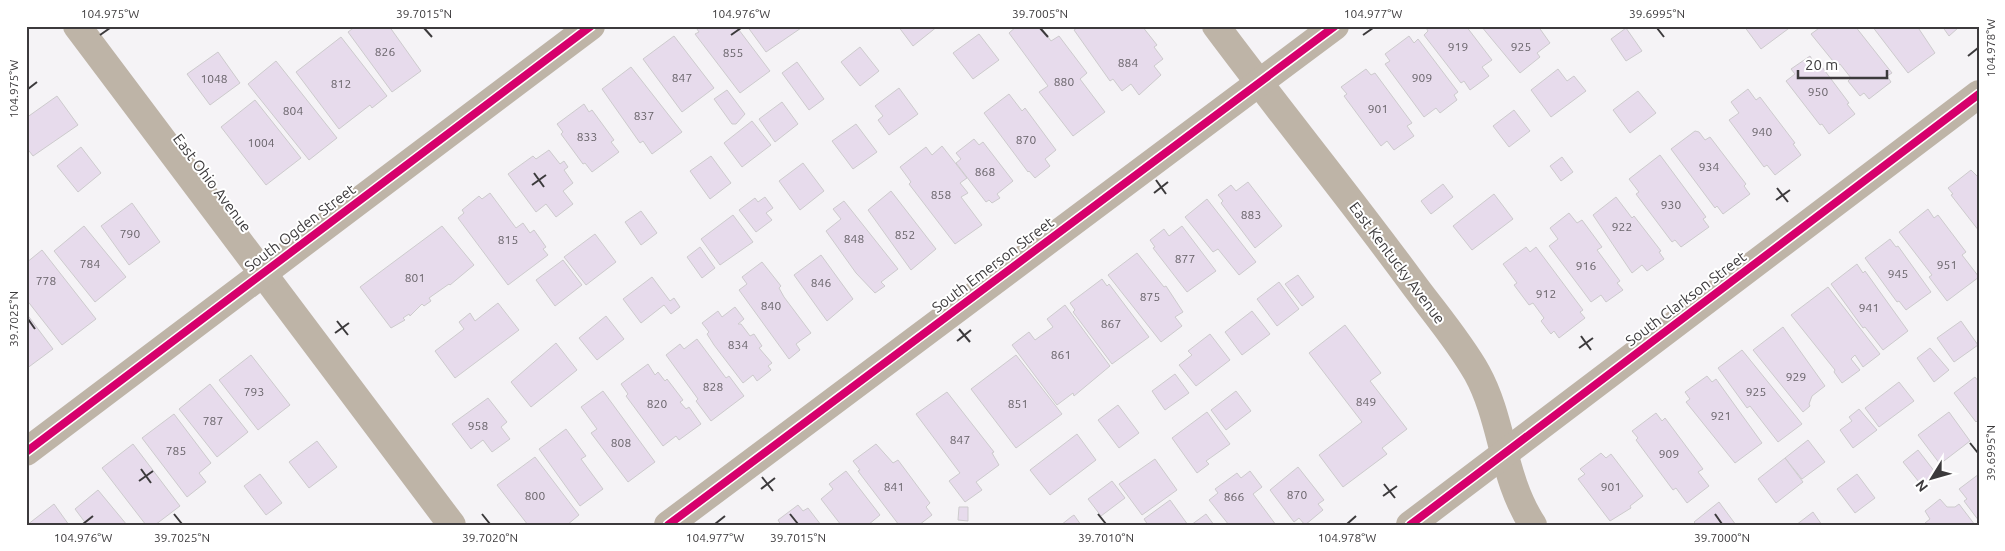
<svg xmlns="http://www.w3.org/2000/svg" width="2005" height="551" font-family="Ubuntu,sans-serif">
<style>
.building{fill:#e7dbec;stroke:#cdcbcd}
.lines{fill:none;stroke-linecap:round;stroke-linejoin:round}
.minor{stroke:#beb4a7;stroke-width:28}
.cycleway-casing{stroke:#fff;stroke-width:11}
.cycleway{stroke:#d6006c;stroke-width:8}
.ticks{fill:none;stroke:#3c3a3c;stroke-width:2}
.labels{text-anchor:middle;stroke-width:4;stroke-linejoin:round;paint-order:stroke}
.number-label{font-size:12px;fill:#676268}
.street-label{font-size:15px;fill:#3c3a3c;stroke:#fff}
.neatline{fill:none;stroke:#3c3a3c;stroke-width:2}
.ticks-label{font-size:12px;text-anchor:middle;fill:#3c3a3c}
</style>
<rect width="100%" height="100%" fill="#f5f3f6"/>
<g class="building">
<path d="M 356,26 L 389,26 L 421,71 L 392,92 L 348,32 Z"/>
<path d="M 695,26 L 736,26 L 770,71 L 740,93 L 695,34 L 699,32 Z"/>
<path d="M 747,26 L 804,26 L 766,52 Z"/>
<path d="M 898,26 L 938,26 L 913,46 Z"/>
<path d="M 1017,26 L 1040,26 L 1051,41 L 1059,36 L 1087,73 L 1080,79 L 1105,112 L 1073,136 L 1039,92 L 1048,86 L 1009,33 Z"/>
<path d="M 1080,26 L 1142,26 L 1157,45 L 1154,47 L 1163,59 L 1154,66 L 1161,75 L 1139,95 L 1131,84 L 1122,91 L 1113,79 L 1110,81 L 1074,30 Z"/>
<path d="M 1425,26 L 1466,26 L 1492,60 L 1482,67 L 1489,76 L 1470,90 L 1464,81 L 1461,83 L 1424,35 L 1428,31 Z"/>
<path d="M 1481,26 L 1538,26 L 1550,43 L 1537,53 L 1540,57 L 1520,73 Z"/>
<path d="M 1744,26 L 1792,26 L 1761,49 Z"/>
<path d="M 1822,26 L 1855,26 L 1892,73 L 1887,76 L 1891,82 L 1869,99 L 1864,93 L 1860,96 L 1848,81 L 1851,78 L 1840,64 L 1837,66 L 1811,34 Z"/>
<path d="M 1872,26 L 1917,26 L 1935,53 L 1908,73 Z"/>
<path d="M 1942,26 L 1956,26 L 1958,28 L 1949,36 Z"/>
<path d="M 1626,28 L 1642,51 L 1626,61 L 1611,39 Z"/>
<path d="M 979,34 L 999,60 L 973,79 L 953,53 Z"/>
<path d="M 674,36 L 714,88 L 682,112 L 643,59 Z"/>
<path d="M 1409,36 L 1414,43 L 1418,39 L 1458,92 L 1454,95 L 1457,100 L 1440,113 L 1436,108 L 1424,117 L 1385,64 L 1390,61 L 1385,54 Z"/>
<path d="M 341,37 L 387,96 L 372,108 L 370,105 L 339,129 L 296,72 Z"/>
<path d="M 860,47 L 879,71 L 860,86 L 841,62 Z"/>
<path d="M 218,52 L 240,83 L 210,105 L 187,74 Z"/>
<path d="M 1810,56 L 1813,61 L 1816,59 L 1849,103 L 1847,104 L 1855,114 L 1829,134 L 1822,124 L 1820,125 L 1786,81 L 1795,74 L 1791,69 Z"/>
<path d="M 276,61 L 337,138 L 309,160 L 248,84 Z"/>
<path d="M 797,62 L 824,99 L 809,110 L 782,73 Z"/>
<path d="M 631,67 L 682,132 L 652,154 L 643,141 L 640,143 L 602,89 Z"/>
<path d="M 1366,69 L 1371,75 L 1375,73 L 1412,123 L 1407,126 L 1414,136 L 1394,150 L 1387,141 L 1381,146 L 1344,96 L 1347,94 L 1341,87 Z"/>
<path d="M 1558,69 L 1567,81 L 1574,76 L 1586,91 L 1551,117 L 1531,90 Z"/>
<path d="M 899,88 L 918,114 L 889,135 L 878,120 L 883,116 L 875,106 Z"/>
<path d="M 1748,89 L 1756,100 L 1760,97 L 1795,143 L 1793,144 L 1801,155 L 1775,175 L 1767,165 L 1764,167 L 1729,120 L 1739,113 L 1731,102 Z"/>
<path d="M 727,90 L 745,114 L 736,124 L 732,124 L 714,99 Z"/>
<path d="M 1638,91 L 1656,113 L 1630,133 L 1613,110 Z"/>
<path d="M 1009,94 L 1022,111 L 1025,108 L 1056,150 L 1045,159 L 1050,166 L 1035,178 L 1029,171 L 1028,172 L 984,113 Z"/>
<path d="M 57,96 L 78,125 L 33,156 L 26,147 L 26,118 Z"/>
<path d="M 255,100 L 301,158 L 266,185 L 221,127 Z"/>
<path d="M 782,102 L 798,124 L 775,142 L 759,119 Z"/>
<path d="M 584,104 L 589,112 L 592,110 L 614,140 L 611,142 L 619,152 L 592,172 L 585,163 L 583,164 L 561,134 L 563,132 L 557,124 Z"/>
<path d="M 1514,110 L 1530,131 L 1509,147 L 1493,126 Z"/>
<path d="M 752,121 L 771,145 L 742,167 L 724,143 Z"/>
<path d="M 856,124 L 877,152 L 853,169 L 832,141 Z"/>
<path d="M 1695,131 L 1699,132 L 1705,140 L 1710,137 L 1746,184 L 1744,186 L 1750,194 L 1723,214 L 1717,206 L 1715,208 L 1671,149 Z"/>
<path d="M 974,139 L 979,145 L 983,142 L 1013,181 L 997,194 L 1000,198 L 992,203 L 989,200 L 986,202 L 956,163 L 961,159 L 956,153 Z"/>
<path d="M 942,146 L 967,178 L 960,183 L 968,193 L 961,197 L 982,225 L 955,244 L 909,184 L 911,182 L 900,167 L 926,147 L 932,155 Z"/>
<path d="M 81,147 L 101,173 L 78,192 L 57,166 Z"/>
<path d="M 549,150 L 560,164 L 564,161 L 568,167 L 564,170 L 573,183 L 563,191 L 573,204 L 556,217 L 546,204 L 536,212 L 508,174 L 533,156 L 536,159 Z"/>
<path d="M 1660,155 L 1706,217 L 1703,219 L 1709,227 L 1681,247 L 1675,240 L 1672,242 L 1636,194 L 1639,192 L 1629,179 Z"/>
<path d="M 711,156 L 731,183 L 710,199 L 690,171 Z"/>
<path d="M 1562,157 L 1573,172 L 1561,181 L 1550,166 Z"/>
<path d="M 803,163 L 824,191 L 800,210 L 779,181 Z"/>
<path d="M 1971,170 L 1977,176 L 1979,175 L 1979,231 L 1951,195 L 1953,194 L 1948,188 Z"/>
<path d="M 1248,182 L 1282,226 L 1255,248 L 1221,203 L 1223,201 L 1218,195 L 1231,185 L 1236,191 Z"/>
<path d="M 1443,184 L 1453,197 L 1431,214 L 1421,201 Z"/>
<path d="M 891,191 L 936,249 L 911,270 L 868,210 Z"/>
<path d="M 490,193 L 516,228 L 523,223 L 530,233 L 534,230 L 546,247 L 543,249 L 548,255 L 508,285 L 458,218 L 464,213 L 462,210 L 479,196 L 482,199 Z"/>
<path d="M 1494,194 L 1513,219 L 1472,250 L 1453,226 Z"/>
<path d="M 765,197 L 773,208 L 766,213 L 772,220 L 756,232 L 739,210 L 755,198 L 758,202 Z"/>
<path d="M 1616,197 L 1632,218 L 1634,216 L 1661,251 L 1659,252 L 1664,259 L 1647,271 L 1642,265 L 1632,273 L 1593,215 Z"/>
<path d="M 1207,199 L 1256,262 L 1239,275 L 1218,249 L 1213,252 L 1185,217 Z"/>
<path d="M 844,201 L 898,269 L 881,282 L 885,286 L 875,293 L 856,273 L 826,231 L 841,219 L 833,209 Z"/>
<path d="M 132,203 L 160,242 L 129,265 L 101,226 Z"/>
<path d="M 1928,209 L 1934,218 L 1938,215 L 1966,252 L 1962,255 L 1979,277 L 1947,301 L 1929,277 L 1932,275 L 1899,232 Z"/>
<path d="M 641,211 L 657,233 L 641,245 L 625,222 Z"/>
<path d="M 1569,213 L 1577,223 L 1582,220 L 1602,247 L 1597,250 L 1620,281 L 1617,283 L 1623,290 L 1606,302 L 1601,295 L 1591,302 L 1549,246 L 1558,239 L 1550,228 Z"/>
<path d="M 733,215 L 753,242 L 720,265 L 701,239 Z"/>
<path d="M 84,226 L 126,277 L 95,302 L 54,251 Z"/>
<path d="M 442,226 L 474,265 L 450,285 L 449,284 L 429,298 L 431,301 L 424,306 L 422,304 L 410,316 L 409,314 L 403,318 L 405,320 L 391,328 L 360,287 Z"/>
<path d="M 1182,226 L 1216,271 L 1187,292 L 1153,248 L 1155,247 L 1150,240 L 1164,229 L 1169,236 Z"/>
<path d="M 595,234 L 616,262 L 586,285 L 564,257 Z"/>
<path d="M 1890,239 L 1896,247 L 1898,246 L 1931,292 L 1906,310 L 1899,301 L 1897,302 L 1865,258 Z"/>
<path d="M 700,247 L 715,268 L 702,278 L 687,257 Z"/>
<path d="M 1526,247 L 1530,252 L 1536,247 L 1583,310 L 1580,312 L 1585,318 L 1559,338 L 1554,331 L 1551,334 L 1541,321 L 1544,318 L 1533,303 L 1529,305 L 1514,285 L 1517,283 L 1503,264 Z"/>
<path d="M 42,250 L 96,319 L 62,345 L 26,299 L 26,263 Z"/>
<path d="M 1137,253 L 1164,287 L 1166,286 L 1183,312 L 1175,317 L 1182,326 L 1161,342 L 1108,275 Z"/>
<path d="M 821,255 L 853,299 L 827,321 L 794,275 Z"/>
<path d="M 563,260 L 582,285 L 555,306 L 536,280 Z"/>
<path d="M 762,262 L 781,286 L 779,288 L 784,297 L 811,333 L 796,344 L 800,350 L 789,359 L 739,290 L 747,284 L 742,277 Z"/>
<path d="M 1857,264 L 1863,273 L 1865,271 L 1908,331 L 1883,350 L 1865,327 L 1863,328 L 1831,284 Z"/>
<path d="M 1298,275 L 1314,297 L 1302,306 L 1285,284 Z"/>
<path d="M 652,277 L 670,301 L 674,298 L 680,307 L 671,314 L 664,305 L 641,323 L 623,299 Z"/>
<path d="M 1102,279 L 1107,286 L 1109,284 L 1149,337 L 1112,364 L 1073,312 L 1075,310 L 1070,303 Z"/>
<path d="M 1279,282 L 1299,309 L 1277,326 L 1257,299 Z"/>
<path d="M 1828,287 L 1880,354 L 1863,367 L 1855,355 L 1851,359 L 1860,370 L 1842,383 L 1834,372 L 1835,370 L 1791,315 Z"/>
<path d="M 498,303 L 519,330 L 455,378 L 435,351 L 464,329 L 459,322 L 470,313 L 475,321 Z"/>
<path d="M 1065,305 L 1110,366 L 1074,396 L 1073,393 L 1057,405 L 1012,345 L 1029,332 L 1035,340 L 1053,327 L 1047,319 Z"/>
<path d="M 735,307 L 744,319 L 738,324 L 741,324 L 750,336 L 754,334 L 762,346 L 759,348 L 772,363 L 768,366 L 771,370 L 757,381 L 753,375 L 743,383 L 714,345 L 707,334 L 709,332 L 702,323 L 718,311 L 722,317 Z"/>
<path d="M 1252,311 L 1270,334 L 1242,355 L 1225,332 Z"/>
<path d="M 26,313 L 53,349 L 26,369 Z"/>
<path d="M 606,316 L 624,339 L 597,360 L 579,338 Z"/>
<path d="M 1961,321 L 1978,345 L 1954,362 L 1937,338 Z"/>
<path d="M 1345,325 L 1381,373 L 1370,381 L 1407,429 L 1382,448 L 1387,454 L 1343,487 L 1319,455 L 1362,422 L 1309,353 Z"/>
<path d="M 1783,327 L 1825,386 L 1812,396 L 1809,404 L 1810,406 L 1803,412 L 1753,350 Z"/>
<path d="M 1210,334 L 1230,360 L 1196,386 L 1179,365 L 1192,355 L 1188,351 Z"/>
<path d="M 697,339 L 726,378 L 729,376 L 744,396 L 711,421 L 696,401 L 698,399 L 666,355 L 680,344 L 684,349 Z"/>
<path d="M 556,343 L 577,370 L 531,407 L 511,382 Z"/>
<path d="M 1930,348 L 1949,370 L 1934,382 L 1917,358 Z"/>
<path d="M 1742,350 L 1802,424 L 1778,442 L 1750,406 L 1747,408 L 1718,368 Z"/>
<path d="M 251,355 L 290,405 L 258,430 L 219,380 Z"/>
<path d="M 1016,355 L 1062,414 L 1016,448 L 971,389 Z"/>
<path d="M 648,364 L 655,375 L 658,372 L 665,381 L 667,379 L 683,400 L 680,402 L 686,409 L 689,407 L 701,424 L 679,440 L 676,436 L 663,446 L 626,396 L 628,394 L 621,384 Z"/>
<path d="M 1175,374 L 1189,393 L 1165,410 L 1152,391 Z"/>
<path d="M 1707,376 L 1712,382 L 1716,379 L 1762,443 L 1735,463 L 1686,402 L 1690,399 L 1685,392 Z"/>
<path d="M 1975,377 L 1979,382 L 1979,419 L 1976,422 L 1954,393 Z"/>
<path d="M 1899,382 L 1914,401 L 1879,427 L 1865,408 Z"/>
<path d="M 210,384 L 248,432 L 217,457 L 179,409 Z"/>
<path d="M 603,391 L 655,462 L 628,482 L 591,433 L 597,429 L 581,407 Z"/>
<path d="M 1236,391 L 1251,411 L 1226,430 L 1211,410 Z"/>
<path d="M 947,392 L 994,452 L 992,453 L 999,465 L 976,482 L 982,490 L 965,502 L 949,481 L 960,473 L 916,414 Z"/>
<path d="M 488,398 L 507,422 L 501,427 L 510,439 L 492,452 L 483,440 L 471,449 L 452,424 Z"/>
<path d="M 1118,405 L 1139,433 L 1119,448 L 1098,420 Z"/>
<path d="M 1859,409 L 1877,430 L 1853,448 L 1840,430 L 1852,421 L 1849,417 Z"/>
<path d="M 1207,412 L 1230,444 L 1206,461 L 1209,464 L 1197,473 L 1172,438 Z"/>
<path d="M 1949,412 L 1970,441 L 1940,464 L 1918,435 Z"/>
<path d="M 1656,413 L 1662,421 L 1665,418 L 1703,469 L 1698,472 L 1709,486 L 1687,503 L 1676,488 L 1673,490 L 1636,440 L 1638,438 L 1632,431 Z"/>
<path d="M 174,414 L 211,463 L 199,473 L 206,482 L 187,497 L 142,438 Z"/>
<path d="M 566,429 L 586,456 L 581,459 L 603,489 L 580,506 L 539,449 Z"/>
<path d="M 1077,434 L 1096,460 L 1050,495 L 1030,470 Z"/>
<path d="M 1808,440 L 1825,462 L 1802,479 L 1785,458 Z"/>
<path d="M 317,441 L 337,467 L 309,488 L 289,462 Z"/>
<path d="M 133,444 L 180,506 L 155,525 L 146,525 L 102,468 Z"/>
<path d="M 876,444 L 893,463 L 898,460 L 930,503 L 926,507 L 932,515 L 919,525 L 899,525 L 858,471 L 860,470 L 853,461 Z"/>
<path d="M 1918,450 L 1938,476 L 1923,487 L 1903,462 Z"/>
<path d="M 1601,453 L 1606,458 L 1611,454 L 1643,496 L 1630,506 L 1631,508 L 1610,521 L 1578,479 L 1585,474 L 1580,469 Z"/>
<path d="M 535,457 L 579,515 L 567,525 L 528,525 L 497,485 Z"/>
<path d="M 1785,458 L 1803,482 L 1776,503 L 1758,479 Z"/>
<path d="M 1155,459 L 1177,490 L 1142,515 L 1119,484 Z"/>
<path d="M 1298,467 L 1324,500 L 1318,504 L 1323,510 L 1305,525 L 1299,518 L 1294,522 L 1270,490 Z"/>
<path d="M 846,471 L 880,515 L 868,525 L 841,525 L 821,499 L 833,489 L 829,484 Z"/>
<path d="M 1250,471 L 1262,487 L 1253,494 L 1276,525 L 1229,525 L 1209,500 L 1218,493 L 1215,489 L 1237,473 L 1241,478 Z"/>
<path d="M 260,474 L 282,503 L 266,515 L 244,486 Z"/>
<path d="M 1857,474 L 1875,498 L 1855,513 L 1837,489 Z"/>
<path d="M 1979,474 L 1979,521 L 1964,501 L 1967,499 L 1959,489 Z"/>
<path d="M 1112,481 L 1125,498 L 1101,516 L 1088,499 Z"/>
<path d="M 98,490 L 127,525 L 87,525 L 75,509 Z"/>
<path d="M 1940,499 L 1947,507 L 1955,507 L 1959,504 L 1975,525 L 1927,525 L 1925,523 L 1930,519 L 1925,511 Z"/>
<path d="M 1170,500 L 1188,525 L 1148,525 L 1144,519 Z"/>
<path d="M 1719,502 L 1736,525 L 1697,525 L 1694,522 Z"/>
<path d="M 54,504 L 69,525 L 27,525 Z"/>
<path d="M 798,505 L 803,511 L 808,508 L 821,525 L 781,525 L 778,520 Z"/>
<path d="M 959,507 L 968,507 L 968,521 L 958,520 Z"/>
<path d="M 1813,512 L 1822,525 L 1796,525 Z"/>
<path d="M 1206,514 L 1214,525 L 1191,525 Z"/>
<path d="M 1074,515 L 1081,525 L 1061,525 L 1071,517 Z"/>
</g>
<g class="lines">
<g class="minor">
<path d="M 77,26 L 452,525"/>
<path d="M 1216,26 C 1280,112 1348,195 1411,281 C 1433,311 1459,341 1477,373 C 1503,420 1502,478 1533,525"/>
<path d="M 26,452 L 591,26"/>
<path d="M 668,525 L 1335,26"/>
<path d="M 1410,525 L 1979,94"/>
</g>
<defs>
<g id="cycleway">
<path d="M 26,452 L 591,26"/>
<path d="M 668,525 L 1335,26"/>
<path d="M 1410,525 L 1979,94"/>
</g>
</defs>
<use href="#cycleway" class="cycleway-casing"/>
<use href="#cycleway" class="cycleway"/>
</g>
<path class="ticks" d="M 424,28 L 432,37M 1040,28 L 1048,37M 1657,28 L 1664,37M 100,35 L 110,28M 731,35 L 741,28M 1363,35 L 1373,28M 1968,56 L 1978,48M 28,89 L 37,82M 534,173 L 544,187M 1156,180 L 1166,194M 532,185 L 546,175M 1777,188 L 1788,202M 1154,193 L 1168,182M 1776,200 L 1790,190M 28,319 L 35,329M 337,321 L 348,335M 959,329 L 970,342M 335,333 L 349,323M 1581,336 L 1591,350M 957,341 L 971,330M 1579,348 L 1593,338M 1970,443 L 1978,453M 141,469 L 151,483M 762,477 L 773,491M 139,481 L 153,471M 1384,484 L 1395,498M 761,489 L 775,478M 1383,496 L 1397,486M 174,514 L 182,524M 482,514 L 490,524M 790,514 L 798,524M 1098,514 L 1106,524M 1715,514 L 1722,524M 83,524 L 93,516M 715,524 L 725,516M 1347,524 L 1356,516"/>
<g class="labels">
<g class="number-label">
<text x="1458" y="51">919</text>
<text x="1521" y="51">925</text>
<text x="385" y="56">826</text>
<text x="733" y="57">855</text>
<text x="1128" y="67">884</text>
<text x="682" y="82">847</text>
<text x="1422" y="82">909</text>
<text x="214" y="83">1048</text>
<text x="1064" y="86">880</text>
<text x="341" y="88">812</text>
<text x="1818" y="96">950</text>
<text x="1378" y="113">901</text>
<text x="293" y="115">804</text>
<text x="644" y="120">837</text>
<text x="1762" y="136">940</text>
<text x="587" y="141">833</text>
<text x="1026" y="144">870</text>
<text x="261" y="147">1004</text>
<text x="1709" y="171">934</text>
<text x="985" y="176">868</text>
<text x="941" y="199">858</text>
<text x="1671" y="209">930</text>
<text x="1251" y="219">883</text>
<text x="1622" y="231">922</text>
<text x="130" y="238">790</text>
<text x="905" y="239">852</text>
<text x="854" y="243">848</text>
<text x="508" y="244">815</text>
<text x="1185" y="263">877</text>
<text x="90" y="268">784</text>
<text x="1947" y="269">951</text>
<text x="1586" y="270">916</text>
<text x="1898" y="278">945</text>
<text x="415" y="282">801</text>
<text x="46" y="285">778</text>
<text x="821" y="287">846</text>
<text x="1546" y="298">912</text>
<text x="1150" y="301">875</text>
<text x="771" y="310">840</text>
<text x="1869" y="312">941</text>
<text x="1111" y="328">867</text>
<text x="738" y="349">834</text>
<text x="1061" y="359">861</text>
<text x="1796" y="381">929</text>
<text x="713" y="391">828</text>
<text x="254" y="396">793</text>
<text x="1756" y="396">925</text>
<text x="1366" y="406">849</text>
<text x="657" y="408">820</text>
<text x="1018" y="408">851</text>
<text x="1721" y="420">921</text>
<text x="213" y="425">787</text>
<text x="478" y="430">958</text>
<text x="960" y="444">847</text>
<text x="621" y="447">808</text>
<text x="176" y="455">785</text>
<text x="1669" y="458">909</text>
<text x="894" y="491">841</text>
<text x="1611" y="491">901</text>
<text x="1297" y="499">870</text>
<text x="535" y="500">800</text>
<text x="1234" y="501">866</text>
</g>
<g class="street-label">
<text transform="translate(212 183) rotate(53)" y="5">East Ohio Avenue</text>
<text transform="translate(300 228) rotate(-37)" y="5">South Ogden Street</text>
<text transform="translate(1397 263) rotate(53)" y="5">East Kentucky Avenue</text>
<text transform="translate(993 265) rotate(-37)" y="5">South Emerson Street</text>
<text transform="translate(1686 299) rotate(-37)" y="5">South Clarkson Street</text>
</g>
</g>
<rect width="2005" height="551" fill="none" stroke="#ffffff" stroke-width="55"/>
<g transform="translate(1932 478) rotate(233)" stroke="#ffffff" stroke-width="4" paint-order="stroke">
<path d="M0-4L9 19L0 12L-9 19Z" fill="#3c3a3c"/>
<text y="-8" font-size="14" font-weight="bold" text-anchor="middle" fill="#3c3a3c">N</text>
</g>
<path d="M1798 70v8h89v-8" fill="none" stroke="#3c3a3c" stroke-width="2.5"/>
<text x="1805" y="70" font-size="15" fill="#3c3a3c" stroke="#ffffff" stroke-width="4" paint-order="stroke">20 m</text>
<rect x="28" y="28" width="1950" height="496" class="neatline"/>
<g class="ticks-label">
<text x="110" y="18">104.975°W</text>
<text x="424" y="18">39.7015°N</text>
<text x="741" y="18">104.976°W</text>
<text x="1040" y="18">39.7005°N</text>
<text x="1373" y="18">104.977°W</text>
<text x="1657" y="18">39.6995°N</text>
<text transform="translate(1991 48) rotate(-90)" y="4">104.978°W</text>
<text transform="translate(14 89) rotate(-90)" y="4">104.975°W</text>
<text transform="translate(14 319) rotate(-90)" y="4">39.7025°N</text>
<text transform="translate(1991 453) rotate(-90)" y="4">39.6995°N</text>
<text x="83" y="542">104.976°W</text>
<text x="182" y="542">39.7025°N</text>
<text x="490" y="542">39.7020°N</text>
<text x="715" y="542">104.977°W</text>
<text x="798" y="542">39.7015°N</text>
<text x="1106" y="542">39.7010°N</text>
<text x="1347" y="542">104.978°W</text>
<text x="1722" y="542">39.7000°N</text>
</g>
</svg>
